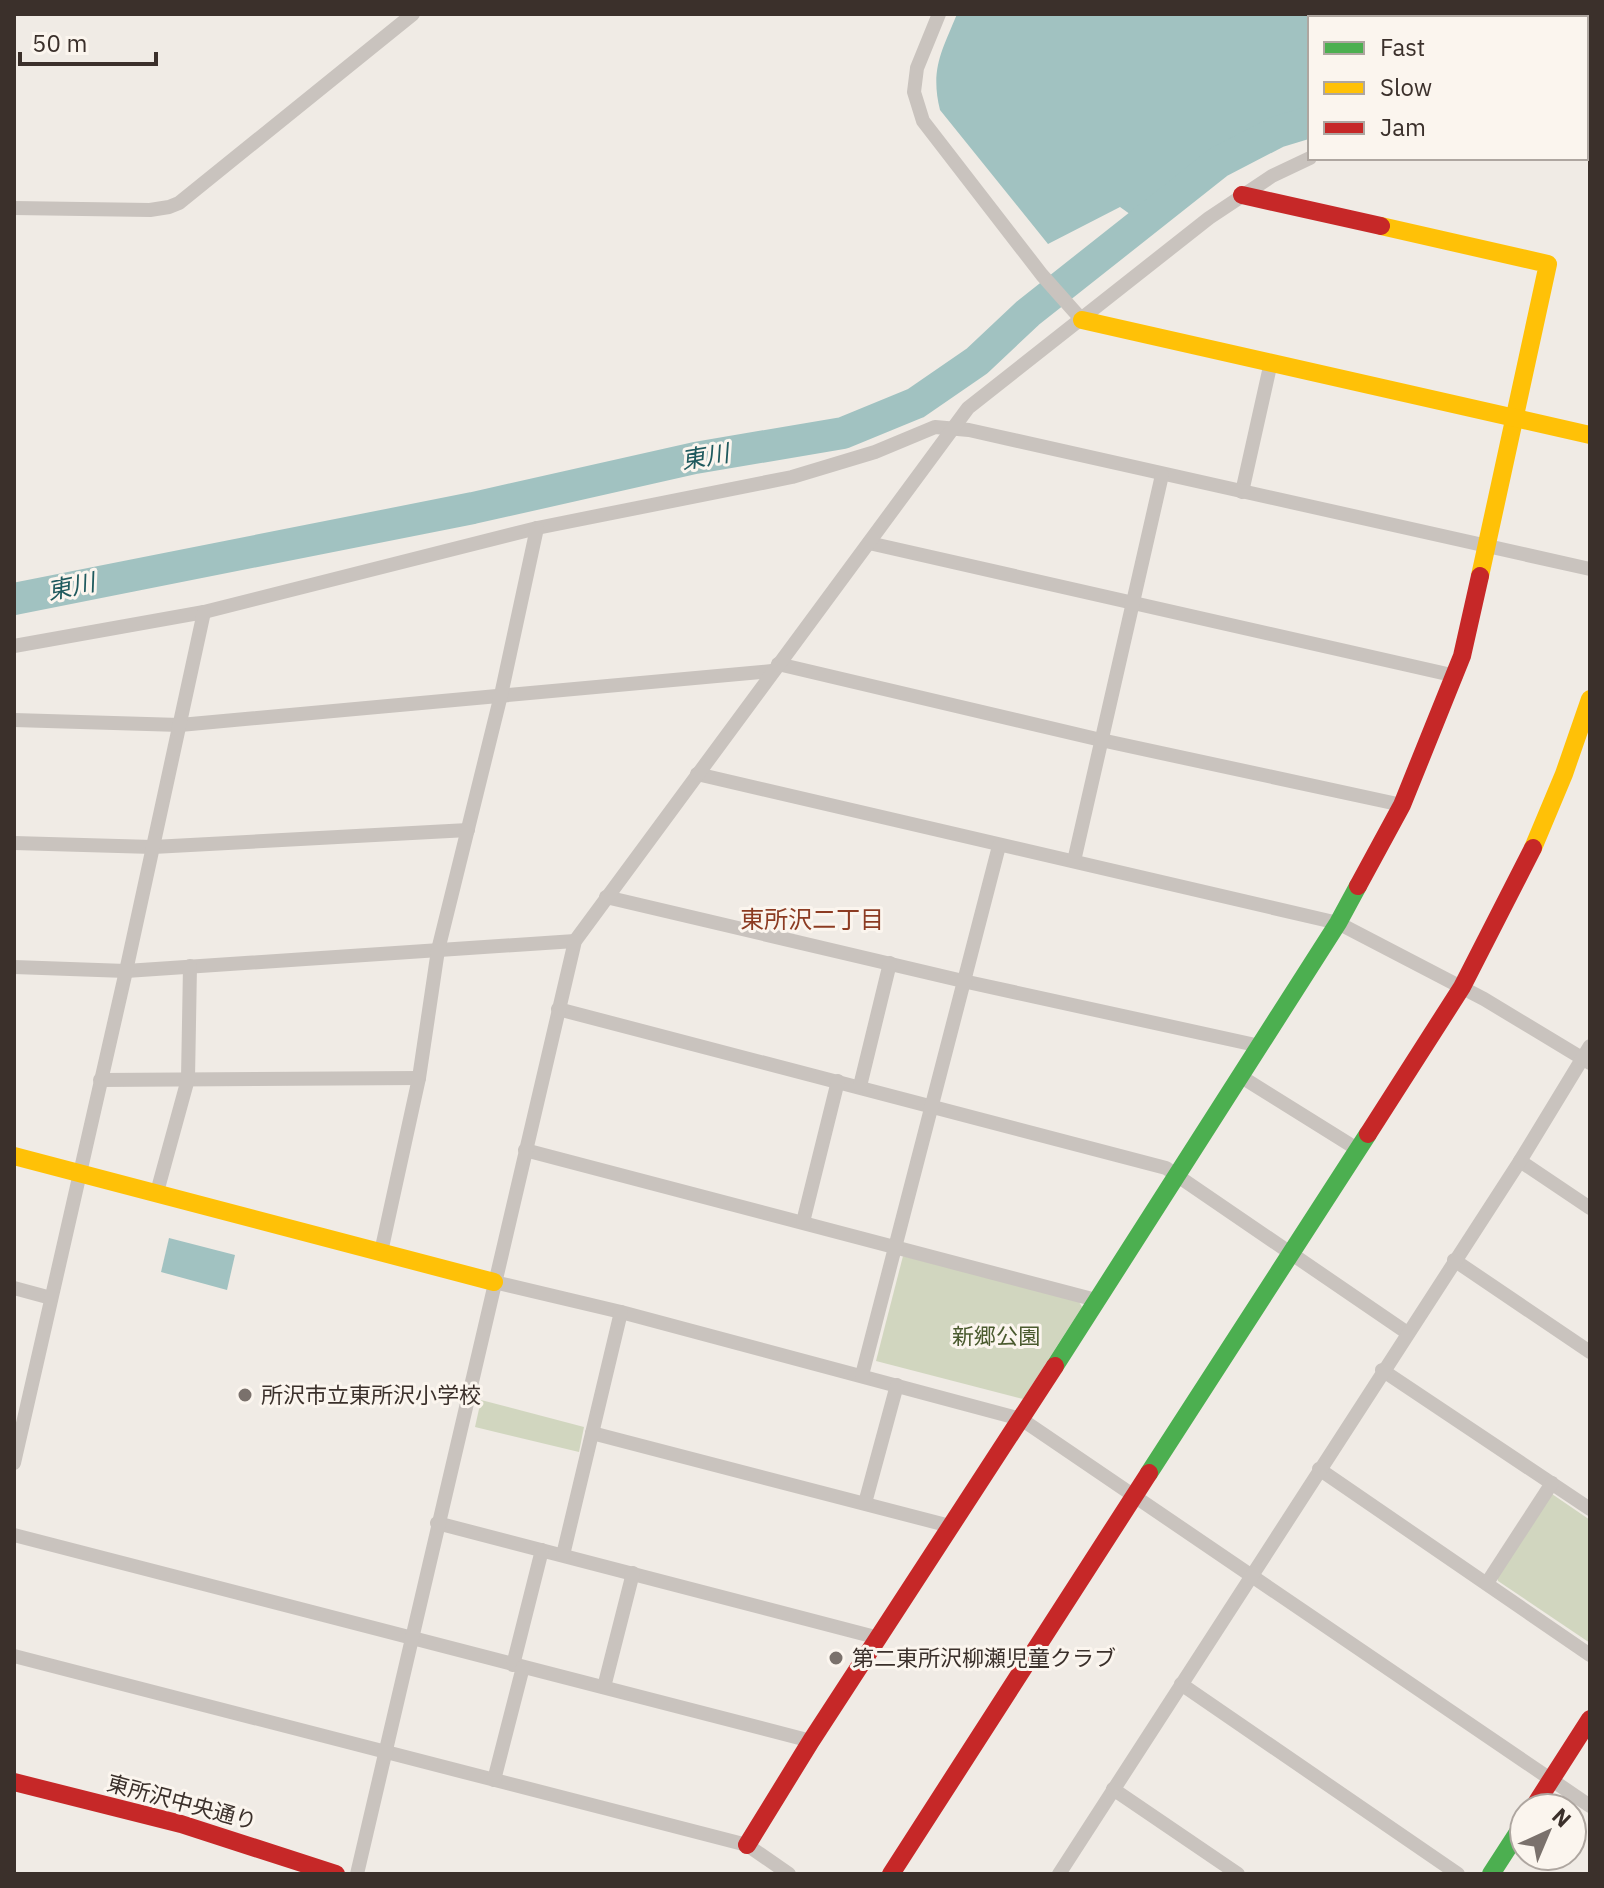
<svg xmlns="http://www.w3.org/2000/svg" width="1604" height="1888" font-family="'IBM Plex Sans','Noto Sans JP',sans-serif">
<style>
.green{fill:#d1d6bf}
.water{fill:#a1c2c1}
.lines{fill:none;stroke-linecap:round;stroke-linejoin:round}
.stream{stroke:#a1c2c1;stroke-width:5}
.river{stroke:#a1c2c1;stroke-width:32}
.street{stroke:#c9c3be;stroke-width:14}
.fast{stroke:#4caf50;stroke-width:18}
.slow{stroke:#ffc107;stroke-width:18}
.jam{stroke:#c62828;stroke-width:18}
.poi-dot{fill:#7a716c;stroke:#fbf5ee;stroke-width:3}
.labels{text-anchor:middle;stroke-width:6;stroke-linejoin:round;paint-order:stroke}
.park-label{font-size:22px;fill:#4a5a2e;stroke:#fbf5ee}
.poi-label{font-size:22px;fill:#3b302b;stroke:#fbf5ee;text-anchor:start}
.street-label{font-size:22px;fill:#3b302b;stroke:#fbf5ee}
.water-label{font-size:24px;font-style:italic;fill:#1f5a5e;stroke:#fbf5ee}
.neighbourhood-label{font-size:24px;fill:#8c3b22;stroke:#fbf5ee}
</style>
<rect width="100%" height="100%" fill="#f0ebe5"/>
<g class="green">
<path d="M 903,1256 L 1078,1300 L 1082,1307 L 1023,1399 L 876,1361 Z"/>
<path d="M 481,1400 L 584,1427 L 579,1452 L 475,1427 Z"/>
<path d="M 1552,1494 L 1590,1520 L 1590,1643 L 1498,1581 L 1497,1577 Z"/>
</g>
<g class="water">
<path d="M 957,14 L 1535,14 L 1534,18 L 1310,18 L 1310,111 L 1285,119 L 1199,164 L 1134,217 L 1120,207 L 1048,244 L 940,110 C 930,69 942,51 957,14 Z"/>
<path d="M 169,1238 L 235,1255 L 227,1290 L 161,1272 Z"/>
</g>
<g class="lines">
<path class="stream" d="M 1555,18 L 1555,14"/>
<g class="river">
<path d="M 1586,114 L 1590,115"/>
<path d="M 14,599 L 473,508 L 695,458 L 843,433 L 916,403 L 977,361 L 1028,313 L 1219,162 L 1277,132 L 1310,122"/>
</g>
<g class="street">
<path d="M 939,14 L 917,68 L 914,92 L 923,121 L 1042,275 L 1082,320"/>
<path d="M 1586,145 L 1590,146"/>
<path d="M 14,208 L 150,210 L 169,207 L 179,203 L 413,14"/>
<path d="M 1242,492 L 1271,362"/>
<path d="M 869,543 L 1456,676"/>
<path d="M 14,646 L 204,612 L 537,528 L 792,477 L 875,452 L 935,427 L 969,430 L 1590,569"/>
<path d="M 778,664 L 1101,740 L 1402,805"/>
<path d="M 14,720 L 180,725 L 772,671"/>
<path d="M 697,774 L 1338,923 L 1484,999 L 1590,1063"/>
<path d="M 14,843 L 153,847 L 468,830"/>
<path d="M 1074,861 L 1162,475"/>
<path d="M 606,897 L 963,981 L 1260,1046"/>
<path d="M 14,967 L 126,971 L 575,941"/>
<path d="M 558,1009 L 1166,1168 L 1406,1332"/>
<path d="M 1240,1076 L 1357,1149"/>
<path d="M 100,1080 L 419,1078"/>
<path d="M 860,1086 L 890,963"/>
<path d="M 525,1150 L 1096,1300"/>
<path d="M 1520,1161 L 1590,1208"/>
<path d="M 157,1192 L 188,1079 L 190,966"/>
<path d="M 803,1222 L 838,1081"/>
<path d="M 381,1252 L 419,1078 L 438,950 L 501,695 L 537,528"/>
<path d="M 1454,1260 L 1590,1352"/>
<path d="M 494,1282 L 621,1312 L 1021,1419 L 1590,1806"/>
<path d="M 14,1288 L 51,1298"/>
<path d="M 1382,1370 L 1590,1509"/>
<path d="M 862,1375 L 999,846"/>
<path d="M 592,1433 L 950,1526"/>
<path d="M 14,1463 L 126,971 L 204,612"/>
<path d="M 1319,1469 L 1590,1655"/>
<path d="M 865,1503 L 897,1385"/>
<path d="M 437,1523 L 879,1638"/>
<path d="M 14,1535 L 811,1741"/>
<path d="M 563,1555 L 621,1312"/>
<path d="M 1487,1583 L 1552,1483"/>
<path d="M 14,1656 L 747,1845 L 789,1874"/>
<path d="M 513,1665 L 542,1550"/>
<path d="M 1181,1684 L 1458,1874"/>
<path d="M 604,1687 L 633,1573"/>
<path d="M 494,1780 L 523,1667"/>
<path d="M 1113,1789 L 1238,1874"/>
<path d="M 357,1874 L 575,941 L 968,408 L 1209,218 L 1272,176 L 1310,158"/>
<path d="M 1059,1874 L 1520,1161 L 1590,1046"/>
</g>
<g class="fast">
<path d="M 1055,1366 L 1338,923 L 1358,886"/>
<path d="M 1149,1473 L 1368,1134"/>
<path d="M 1491,1874 L 1524,1823"/>
</g>
<g class="slow">
<path d="M 1381,226 L 1548,264 L 1480,576"/>
<path d="M 1082,320 L 1590,435"/>
<path d="M 1533,848 L 1564,774 L 1590,699"/>
<path d="M 14,1156 L 494,1282"/>
</g>
<g class="jam">
<path d="M 1242,195 L 1381,226"/>
<path d="M 1358,886 L 1402,805 L 1462,656 L 1480,576"/>
<path d="M 1368,1134 L 1462,987 L 1533,848"/>
<path d="M 14,1782 L 181,1824 L 336,1874"/>
<path d="M 1533,1808 L 1590,1719"/>
<path d="M 747,1845 L 811,1741 L 1055,1366"/>
<path d="M 891,1874 L 1149,1473"/>
</g>
</g>
<g class="poi-dot">
<circle cx="245" cy="1395" r="8"/>
<circle cx="836" cy="1658" r="8"/>
</g>
<g class="labels">
<g class="park-label">
<text x="996" y="1344">新郷公園</text>
</g>
<g class="poi-label">
<text x="261" y="1403">所沢市立東所沢小学校</text>
<text x="852" y="1666">第二東所沢柳瀬児童クラブ</text>
</g>
<g class="street-label">
<text transform="translate(182 1802) rotate(15)" y="8">東所沢中央通り</text>
</g>
<g class="water-label">
<text transform="translate(705 457) rotate(-10)" y="8">東川</text>
<text transform="translate(71 587) rotate(-12)" y="8">東川</text>
</g>
<g class="neighbourhood-label">
<text x="812" y="928">東所沢二丁目</text>
</g>
</g>
<rect width="1604" height="1888" fill="none" stroke="#3b302b" stroke-width="32"/>
<rect x="1308" y="16" width="280" height="144" fill="#fbf5ee" stroke="#aea6a0" stroke-width="2"/>
<rect x="1324" y="42" width="40" height="12" fill="#4caf50" stroke="#aea6a0" stroke-width="2"/>
<text x="1380" y="56" font-size="24" fill="#3b302b">Fast</text>
<rect x="1324" y="82" width="40" height="12" fill="#ffc107" stroke="#aea6a0" stroke-width="2"/>
<text x="1380" y="96" font-size="24" fill="#3b302b">Slow</text>
<rect x="1324" y="122" width="40" height="12" fill="#c62828" stroke="#aea6a0" stroke-width="2"/>
<text x="1380" y="136" font-size="24" fill="#3b302b">Jam</text>
<g transform="translate(1548 1832) rotate(44)"><circle r="38" fill="#fbf5ee" stroke="#aea6a0" stroke-width="2"/>
<path d="M0-6L14 30L0 20L-14 30Z" fill="#7a716c"/>
<text y="-12" font-size="22" font-weight="bold" text-anchor="middle" fill="#3b302b">N</text>
</g>
<path d="M20 52v12h136v-12" fill="none" stroke="#3b302b" stroke-width="4"/>
<text x="32" y="52" font-size="24" fill="#3b302b" stroke="#fbf5ee" stroke-width="6" paint-order="stroke">50 m</text>
</svg>
